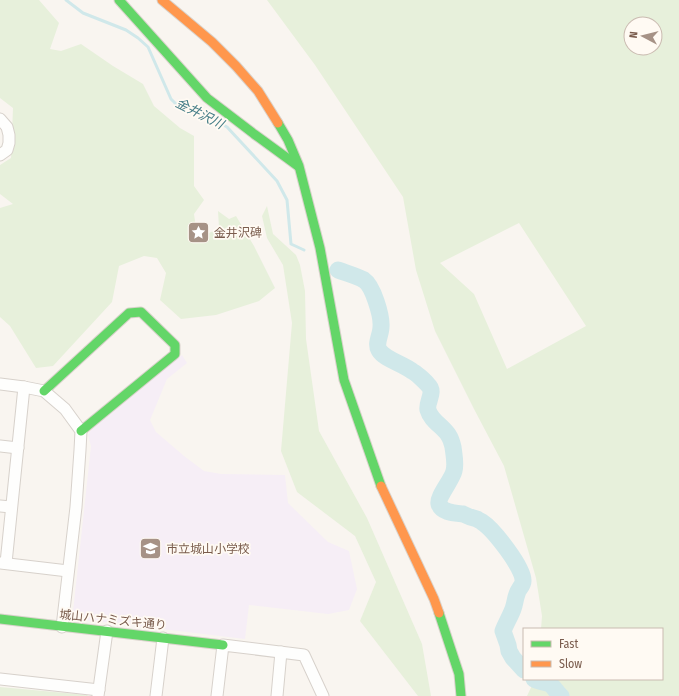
<svg xmlns="http://www.w3.org/2000/svg" width="679" height="696" font-family="'Fira Sans Condensed','Noto Sans JP',sans-serif">
<style>
.education{fill:#f6eef6}
.green{fill:#e7f0db;fill-rule:evenodd}
.lines{fill:none;stroke-linecap:round;stroke-linejoin:round}
.stream{stroke:#d0e8ea;stroke-width:3}
.river{stroke:#d0e8ea;stroke-width:17}
.street-casing{stroke:#d7d1cb;stroke-width:13}
.fast-casing{stroke:#d9d2cb;stroke-width:11}
.slow-casing{stroke:#d9d2cb;stroke-width:11}
.street{stroke:#fefefd;stroke-width:11}
.fast{stroke:#63d668;stroke-width:9}
.slow{stroke:#ff974d;stroke-width:9}
.labels{text-anchor:middle;stroke-width:3.5;stroke-linejoin:round;paint-order:stroke}
.poi-label{font-size:12px;fill:#7a5c4d;stroke:#fffaf3;text-anchor:start}
.street-label{font-size:12px;fill:#7a5c4d;stroke:#fffaf3}
.water-label{font-size:13px;font-style:italic;fill:#437c86;stroke:#fffaf3}
</style>
<rect width="100%" height="100%" fill="#f9f5f0"/>
<path class="education" d="M 182,355 L 187,363 L 167,379 L 150,420 L 156,432 L 184,456 L 204,471 L 221,474 L 285,475 L 288,503 L 328,542 L 349,551 L 357,589 L 349,610 L 328,614 L 249,605 L 245,639 L 78,619 L 73,612 L 91,446 L 88,435 L 91,430 Z"/>
<g class="green">
<path d="M 0,0 L 39,0 L 59,23 L 50,49 L 61,51 L 81,44 L 113,66 L 143,84 L 154,106 L 180,128 L 194,136 L 194,186 L 204,200 L 194,214 L 196,228 L 209,233 L 219,228 L 218,211 L 229,219 L 236,216 L 254,246 L 275,288 L 259,301 L 216,315 L 181,319 L 160,300 L 166,273 L 157,258 L 144,256 L 119,266 L 112,302 L 53,366 L 36,368 L 10,326 L 0,317 L 0,208 L 13,204 L 0,194 L 0,165 L 11,158 L 13,108 L 0,98 Z"/>
<path d="M 267,0 L 679,0 L 679,696 L 527,696 L 535,679 L 662,679 L 662,629 L 541,629 L 542,616 L 536,578 L 504,466 L 474,409 L 435,331 L 416,270 L 403,197 L 315,65 ZM 631,24 L 655,24 L 655,48 L 631,48 ZM 519,223 L 586,326 L 507,369 L 474,294 L 440,263 Z"/>
<path d="M 267,206 L 273,234 L 296,255 L 300,265 L 305,291 L 306,339 L 319,431 L 367,518 L 422,644 L 431,696 L 418,696 L 360,621 L 376,582 L 355,536 L 297,492 L 281,451 L 292,323 L 283,265 L 267,238 L 262,216 Z"/>
<path d="M 0,687 L 87,695 L 88,696 L 0,696 Z"/>
</g>
<g class="lines">
<path class="stream" d="M 66,0 L 83,13 L 126,30 L 138,38 L 148,47 L 171,99 L 176,104 L 201,112 L 227,127 L 277,181 L 287,200 L 291,244 L 304,250"/>
<g class="river">
<path d="M 338,270 C 346,273 357,276 364,280 C 373,286 382,316 381,327 C 381,335 375,343 379,350 C 384,359 403,364 412,371 C 416,373 425,381 428,385 C 436,392 426,402 428,410 C 431,421 444,427 449,436 C 451,439 452,443 453,447 C 454,455 456,464 454,471 C 452,480 437,497 439,504 C 442,513 455,513 463,514 C 467,516 472,518 477,519 C 478,520 481,521 482,522 C 493,529 524,568 523,581 C 523,586 518,589 517,594 C 515,599 515,604 513,609 C 510,617 506,623 503,631 L 508,645 L 509,651 L 513,658 L 524,670"/>
<path d="M 534,679 C 539,682 545,682 550,684 C 554,687 557,693 561,696"/>
</g>
<defs>
<g id="street">
<path d="M 0,119 L 7,127 L 9,135 L 9,143 L 7,150 L 0,155"/>
<path d="M 0,384 L 24,387 L 44,391 L 65,409 L 81,431 L 80,450 L 76,507 L 62,627"/>
<path d="M 0,446 L 18,448"/>
<path d="M 0,506 L 11,507"/>
<path d="M 0,563 L 68,571"/>
<path d="M 6,563 L 24,387"/>
<path d="M 0,679 L 99,690"/>
<path d="M 98,696 L 107,631"/>
<path d="M 156,696 L 163,638"/>
<path d="M 217,696 L 223,645 L 304,655 L 323,696"/>
<path d="M 277,696 L 281,652"/>
</g>
<g id="fast">
<path d="M 119,0 L 207,98 L 254,134 L 298,166"/>
<path d="M 278,123 L 288,140 L 299,166 L 320,248 L 344,380 L 381,486"/>
<path d="M 44,391 L 129,313 L 141,312 L 175,345 L 175,354 L 81,431"/>
<path d="M 439,613 L 459,674 L 461,696"/>
<path d="M 0,619 L 223,645"/>
</g>
<g id="slow">
<path d="M 162,0 L 212,42 L 236,66 L 258,91 L 278,123"/>
<path d="M 381,486 L 434,599 L 439,613"/>
</g>
</defs>
<use href="#street" class="street-casing"/>
<use href="#fast" class="fast-casing"/>
<use href="#slow" class="slow-casing"/>
<use href="#street" class="street"/>
<use href="#fast" class="fast"/>
<use href="#slow" class="slow"/>
</g>
<defs>
<symbol id="sight-square" viewBox="-11 -11 22 22"><rect x="-9" y="-9" width="18" height="18" rx="4" fill="#a69286" stroke="#fffaf3"/><path d="M0-6L1.8-2.2L6-1.7L2.9 1.2L3.7 5.4L0 3.3L-3.7 5.4L-2.9 1.2L-6-1.7L-1.8-2.2Z" fill="#fff"/></symbol>
<symbol id="school-square" viewBox="-11 -11 22 22"><rect x="-9" y="-9" width="18" height="18" rx="4" fill="#a69286" stroke="#fffaf3"/><path d="M0-5L7-2L0 1L-7-2ZM-4 1L0 2.5L4 1V4Q0 6-4 4Z" fill="#fff"/></symbol>
</defs>
<g fill-rule="evenodd">
<use href="#sight-square" x="186" y="220" width="25" height="25"/>
<use href="#school-square" x="138" y="536" width="25" height="25"/>
</g>
<g class="labels">
<g class="poi-label">
<text x="214" y="237">金井沢碑</text>
<text x="166" y="553">市立城山小学校</text>
</g>
<g class="street-label">
<text transform="translate(113 620) rotate(6)" y="4">城山ハナミズキ通り</text>
</g>
<g class="water-label">
<text transform="translate(200 113) rotate(27)" y="5">金井沢川</text>
</g>
</g>
<rect x="523" y="628" width="140" height="52" fill="#fffaf3" stroke="#cabbb1"/>
<rect x="531" y="641" width="20" height="6" fill="#63d668" stroke="#cabbb1"/>
<text x="559" y="648" font-size="12" fill="#7a5c4d">Fast</text>
<rect x="531" y="661" width="20" height="6" fill="#ff974d" stroke="#cabbb1"/>
<text x="559" y="668" font-size="12" fill="#7a5c4d">Slow</text>
<g transform="translate(643 36) rotate(277)"><circle r="19" fill="#fffaf3" stroke="#cabbb1"/>
<path d="M0-3L7 15L0 10L-7 15Z" fill="#a69286"/>
<text y="-6" font-size="11" font-weight="bold" text-anchor="middle" fill="#7a5c4d">N</text>
</g>
</svg>
